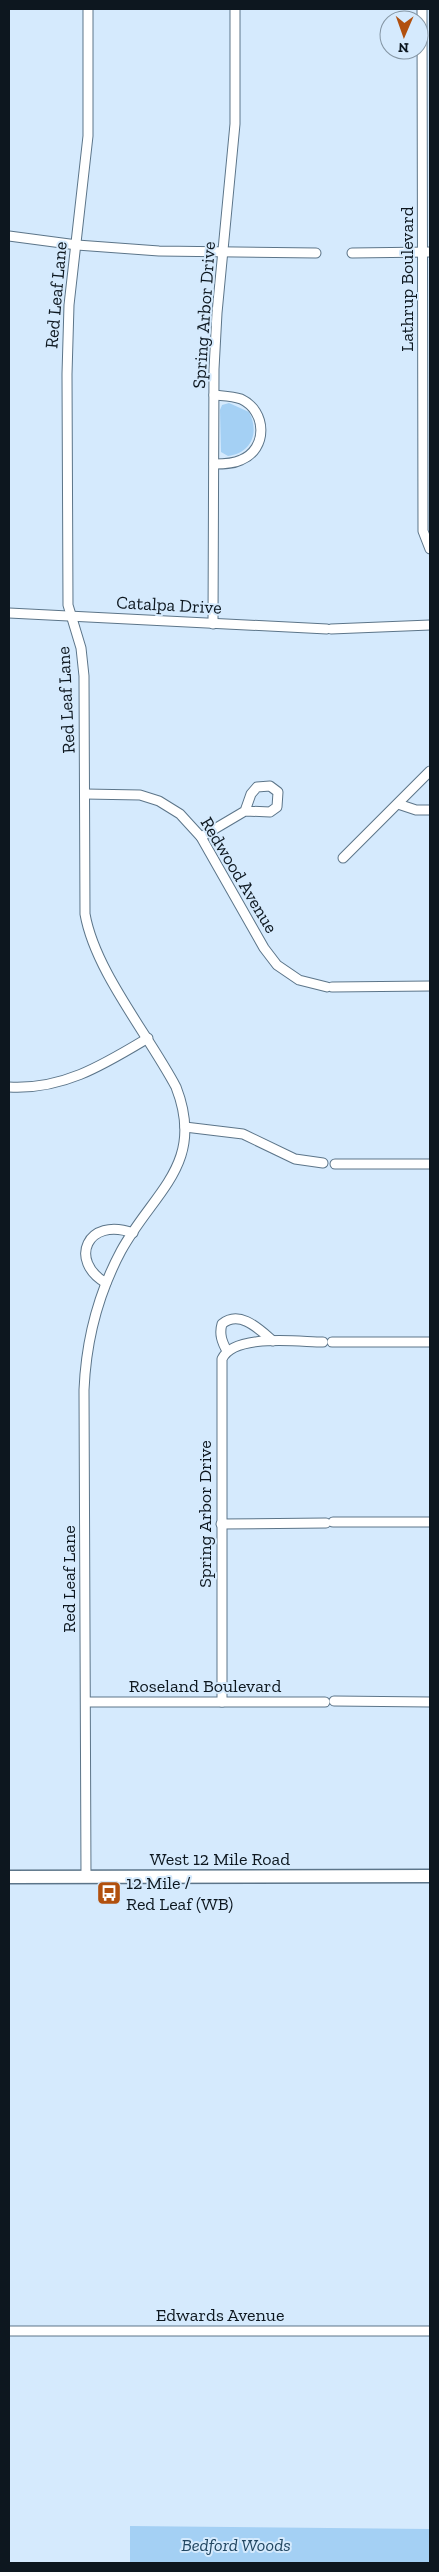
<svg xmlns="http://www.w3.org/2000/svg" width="439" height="2572" font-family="'Zilla Slab',serif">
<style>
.green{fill:#a4d0f4}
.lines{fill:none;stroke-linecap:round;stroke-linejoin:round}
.street-casing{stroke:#5c7589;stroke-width:11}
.secondary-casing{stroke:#5c7589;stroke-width:15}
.street{stroke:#fff;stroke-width:9}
.secondary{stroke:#fff;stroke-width:12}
.labels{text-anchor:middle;stroke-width:4;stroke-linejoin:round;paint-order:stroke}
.street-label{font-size:18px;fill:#0d171f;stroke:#d5eafd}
.poi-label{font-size:18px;fill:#0d171f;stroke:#d5eafd;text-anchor:start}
.park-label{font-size:18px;font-style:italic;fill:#224762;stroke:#d5eafd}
</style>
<rect width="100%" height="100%" fill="#d5eafd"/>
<g class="green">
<path d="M 229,403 L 249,412 C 260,433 251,453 228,456 L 221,452 L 220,410 L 222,405 Z"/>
<path d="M 130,2526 L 430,2529 L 430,2563 L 130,2563 Z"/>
</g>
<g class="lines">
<defs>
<g id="street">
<path d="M 422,9 L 423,531 L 430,549"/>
<path d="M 9,236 L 77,245 L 159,251 L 316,253"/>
<path d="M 352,253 L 430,252"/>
<path d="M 214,464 C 223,464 233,464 241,460 C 268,449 267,411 241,399 C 232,396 223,396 214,395"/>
<path d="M 9,613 L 327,629"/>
<path d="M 213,624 L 214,369 L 217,313 L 235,124 L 235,9"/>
<path d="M 331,629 L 430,625"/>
<path d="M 85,794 L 140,795 L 159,801 L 180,814 L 201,837 L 264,948 L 277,965 L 299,980 L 327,987"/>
<path d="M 398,804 L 416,810 L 430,810"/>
<path d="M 201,837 L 245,811 L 270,812 L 277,807 L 278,792 L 270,786 L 257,787 L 251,794 L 245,811"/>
<path d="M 343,858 L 430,771"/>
<path d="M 332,987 L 430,986"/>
<path d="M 9,1087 C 63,1090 103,1065 148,1038"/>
<path d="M 185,1127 L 243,1134 L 295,1159 L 323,1163"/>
<path d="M 335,1164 L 430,1164"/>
<path d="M 106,1283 C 68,1261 87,1216 133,1233"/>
<path d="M 332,1342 L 430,1342"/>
<path d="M 227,1351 C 222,1342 219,1334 222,1324 C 240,1309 260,1330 273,1341"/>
<path d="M 333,1522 L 430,1522"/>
<path d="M 221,1524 L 326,1523"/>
<path d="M 334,1701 L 430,1702"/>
<path d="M 86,1702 L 325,1702"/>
<path d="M 222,1702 L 222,1359 C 234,1333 299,1342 323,1342"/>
<path d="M 86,1876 L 84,1390 C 86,1342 98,1294 121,1251 C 154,1191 206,1164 176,1087 C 148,1034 95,971 85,914 L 84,676 L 81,648 L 68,605 L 67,374 L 69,305 L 88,136 L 88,9"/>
<path d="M 9,2331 L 430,2331"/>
</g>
<path id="secondary" d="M 9,1877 L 430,1876"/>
</defs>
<use href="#street" class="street-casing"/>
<use href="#secondary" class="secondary-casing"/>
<use href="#street" class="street"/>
<use href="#secondary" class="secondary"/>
</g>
<defs>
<symbol id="bus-square" viewBox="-11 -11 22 22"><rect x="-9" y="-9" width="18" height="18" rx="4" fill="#b1500e" stroke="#d5eafd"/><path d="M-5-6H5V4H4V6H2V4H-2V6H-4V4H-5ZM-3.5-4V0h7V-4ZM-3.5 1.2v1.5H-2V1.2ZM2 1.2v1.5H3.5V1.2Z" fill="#fff"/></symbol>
</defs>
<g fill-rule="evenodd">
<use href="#bus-square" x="95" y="1879" width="28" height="28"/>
</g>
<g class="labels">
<g class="street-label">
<text transform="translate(407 279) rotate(-90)" y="6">Lathrup Boulevard</text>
<text transform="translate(56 295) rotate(-85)" y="6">Red Leaf Lane</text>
<text transform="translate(204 315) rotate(-86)" y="6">Spring Arbor Drive</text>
<text transform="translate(169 605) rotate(3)" y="6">Catalpa Drive</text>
<text transform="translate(66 700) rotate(-93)" y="6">Red Leaf Lane</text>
<text transform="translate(239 875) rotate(59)" y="6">Redwood Avenue</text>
<text transform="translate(205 1514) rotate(-90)" y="6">Spring Arbor Drive</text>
<text transform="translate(69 1579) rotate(-90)" y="6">Red Leaf Lane</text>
<text x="205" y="1692">Roseland Boulevard</text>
<text x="220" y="1865">West 12 Mile Road</text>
<text x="220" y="2321">Edwards Avenue</text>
</g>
<g class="poi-label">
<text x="126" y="1889">12 Mile /<tspan x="126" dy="21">Red Leaf (WB)</tspan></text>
</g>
<g class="park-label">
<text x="236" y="2551">Bedford Woods</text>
</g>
</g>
<rect width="439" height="2572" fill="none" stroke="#0d171f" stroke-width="20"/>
<g transform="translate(404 35) rotate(182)"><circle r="24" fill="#d5eafd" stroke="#8596a4"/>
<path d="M0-4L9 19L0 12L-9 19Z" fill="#b1500e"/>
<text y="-8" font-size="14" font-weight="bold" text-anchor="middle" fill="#0d171f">N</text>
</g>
</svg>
